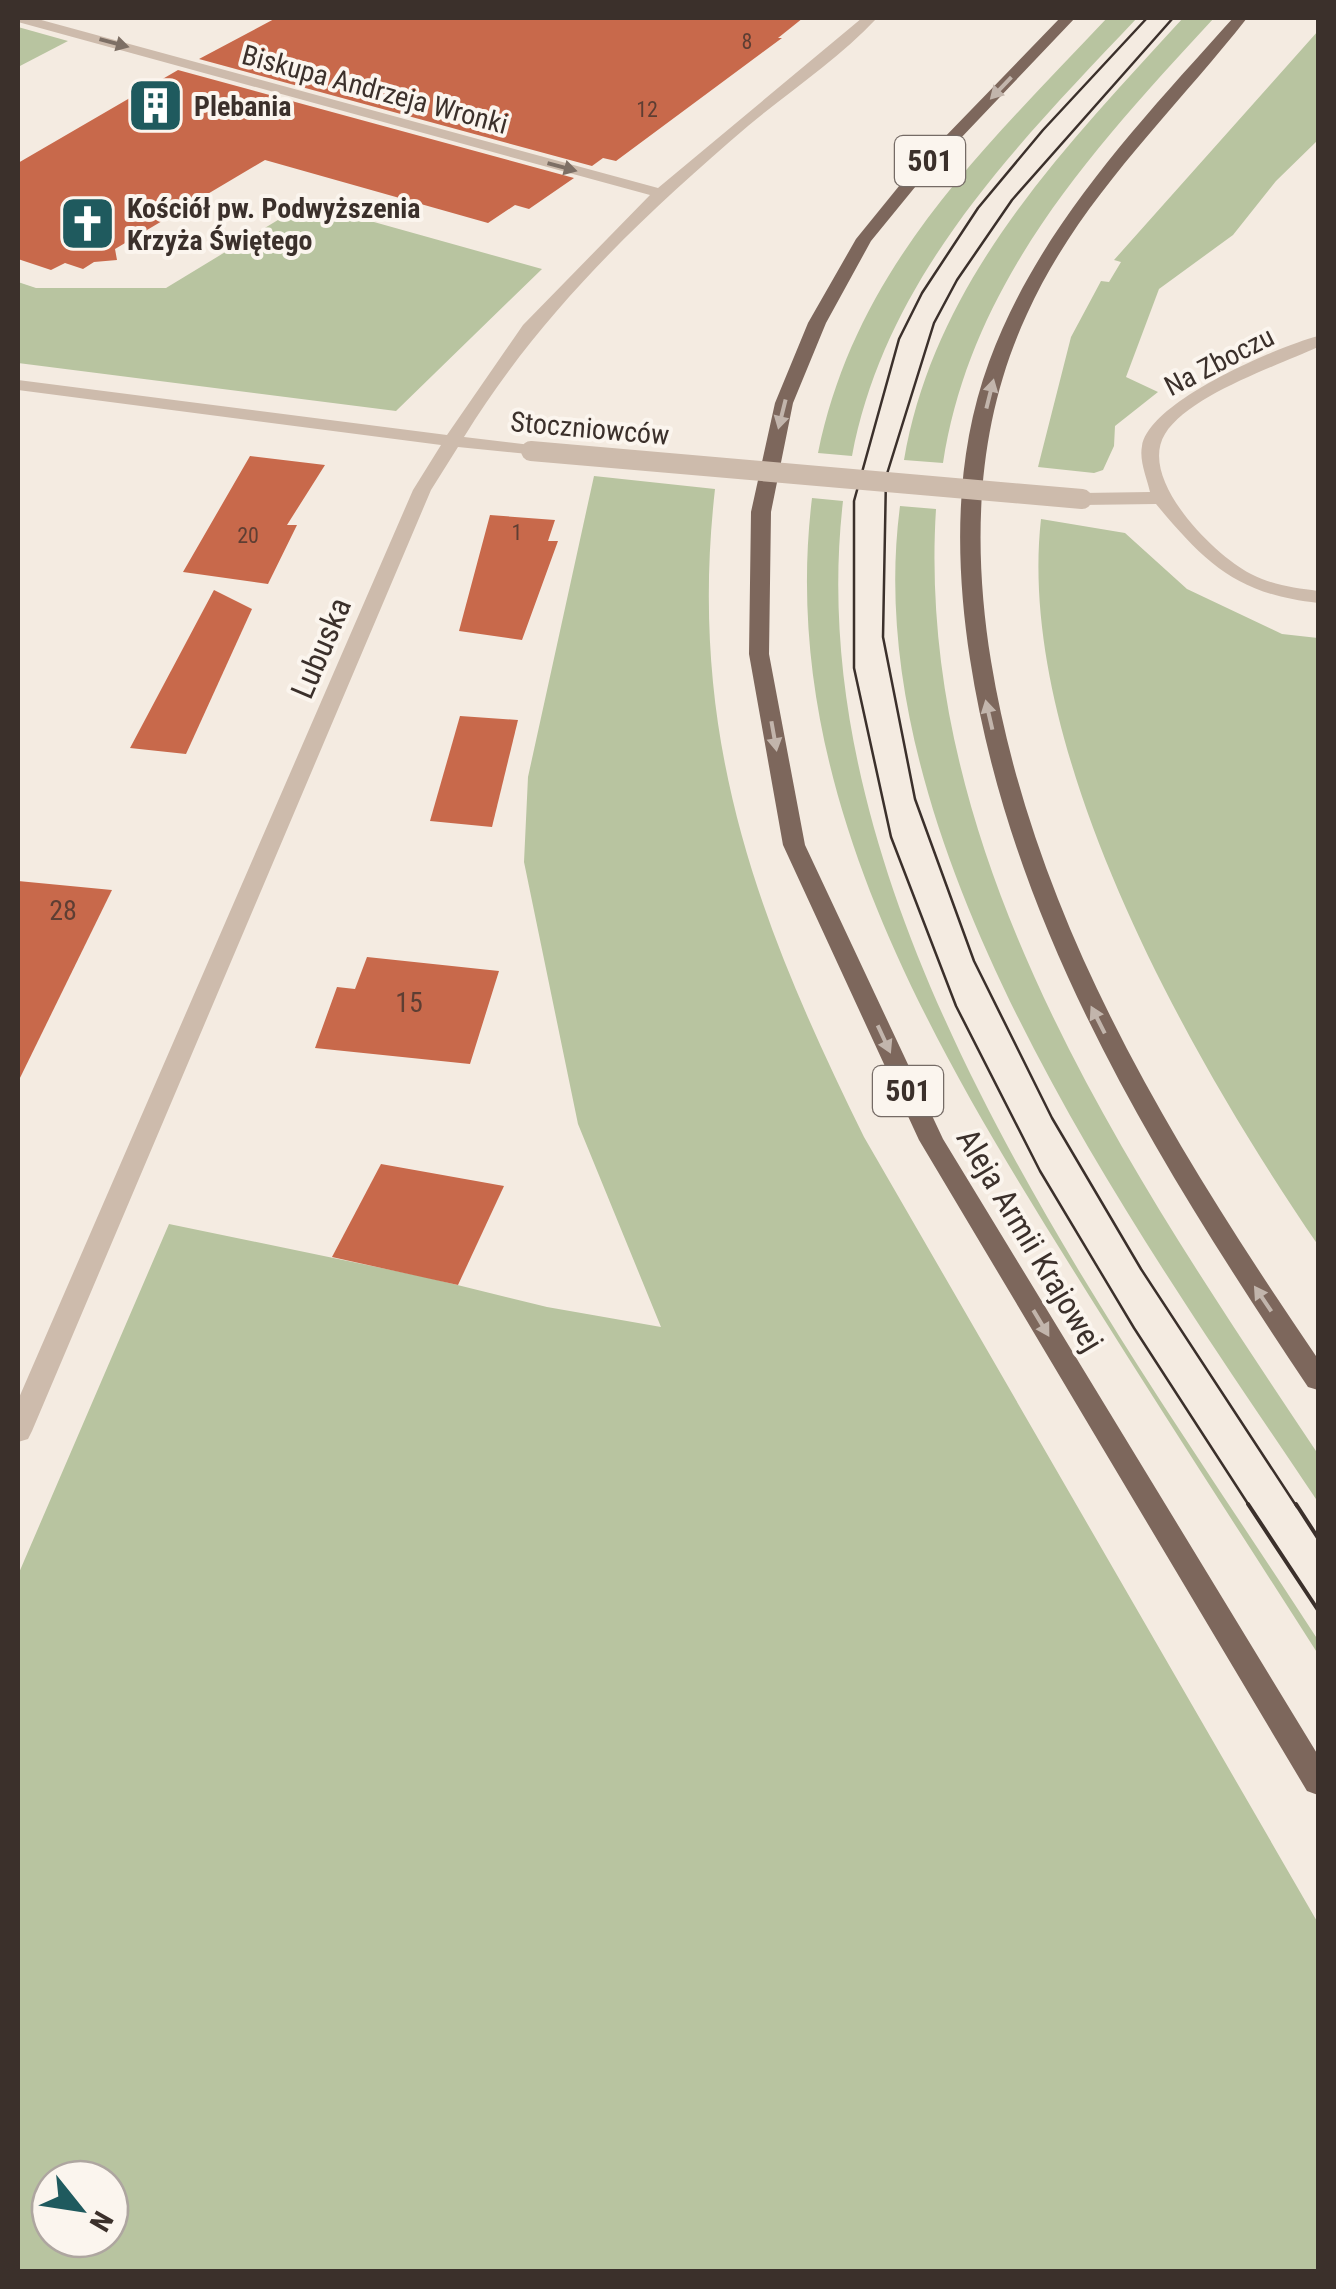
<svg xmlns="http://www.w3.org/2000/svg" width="1336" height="2289" font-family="'Roboto Condensed',sans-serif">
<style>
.green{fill:#b8c4a0;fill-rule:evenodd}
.building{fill:#c8694b}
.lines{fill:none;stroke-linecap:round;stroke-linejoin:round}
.street{fill:#cdbbac;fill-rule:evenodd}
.primary{fill:#7d675c;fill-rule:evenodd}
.tram-far1{stroke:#3b302b;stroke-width:2.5}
.tram{stroke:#3b302b;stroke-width:4}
.street-bridge{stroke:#cdbbac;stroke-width:20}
.oneway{fill:#7d6f65}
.oneway2{fill:#c2b5ac}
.labels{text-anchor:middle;stroke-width:8;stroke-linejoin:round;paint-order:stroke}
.far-number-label{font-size:22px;fill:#5e3e33}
.far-street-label{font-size:28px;fill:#3b302b;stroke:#fbf5ee}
.far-poi-label{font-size:28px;font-weight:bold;fill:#3b302b;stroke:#fbf5ee;text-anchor:start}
.number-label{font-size:28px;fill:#5e3e33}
.shield{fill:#fbf5ee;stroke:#756b66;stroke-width:2.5}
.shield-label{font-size:30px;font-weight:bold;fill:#3b302b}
.street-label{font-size:32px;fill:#3b302b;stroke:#fbf5ee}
</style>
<rect width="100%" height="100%" fill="#f4ebe1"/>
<g class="green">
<path d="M 1107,18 L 1137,18 C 1016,146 886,276 852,456 L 818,453 C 856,266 983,150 1107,18 Z"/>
<path d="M 1183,18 L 1214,18 C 1093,149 971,281 943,463 L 904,460 C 935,279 1064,148 1183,18 Z"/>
<path d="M 18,27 L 68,41 L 18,67 Z"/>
<path d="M 1318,31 L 1318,140 L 1276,181 L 1233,235 L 1159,289 L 1126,377 L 1158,392 L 1115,426 L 1114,446 L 1103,470 L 1094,473 L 1038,467 L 1071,337 L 1101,281 L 1109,282 L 1121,262 L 1114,260 Z"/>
<path d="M 306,203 L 542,269 L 396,411 L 18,363 L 18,282 L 36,288 L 166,288 Z"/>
<path d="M 594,476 L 715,489 C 687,737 757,920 864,1137 L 1318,1923 L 1318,2271 L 18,2272 L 18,1575 L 169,1224 L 425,1277 L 547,1307 L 661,1327 L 578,1124 L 524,862 L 528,777 ZM 50,2179 L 110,2179 L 110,2239 L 50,2239 Z"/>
<path d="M 812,498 L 843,501 C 796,908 1108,1315 1318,1640 L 1318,1654 C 1242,1535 1165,1417 1090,1297 C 939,1056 776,794 812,498 Z"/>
<path d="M 900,506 L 936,509 C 914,861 1133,1176 1318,1454 L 1318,1502 C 1138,1233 855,846 900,506 Z"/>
<path d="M 1041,519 L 1125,533 L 1187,589 L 1282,634 L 1318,638 L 1318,1245 C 1191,1060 1015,750 1041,519 Z"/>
</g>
<g class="building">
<path d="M 276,18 L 803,18 L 778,38 L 782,38 L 616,161 L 603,158 L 592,166 L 199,59 Z"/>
<path d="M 178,70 L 574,178 L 529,209 L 515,205 L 488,223 L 265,160 L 115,249 L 117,260 L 94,262 L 83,269 L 65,263 L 51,270 L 18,259 L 18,163 Z"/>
<path d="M 250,456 L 325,465 L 287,525 L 297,525 L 268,584 L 183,572 Z"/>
<path d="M 490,515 L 555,520 L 548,541 L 558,541 L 522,640 L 459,631 Z"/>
<path d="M 214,590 L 252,609 L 186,754 L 130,748 Z"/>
<path d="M 460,716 L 518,720 L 492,827 L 430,821 Z"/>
<path d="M 18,881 L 112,890 L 18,1082 Z"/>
<path d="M 367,957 L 499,971 L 470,1064 L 315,1048 L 337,987 L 355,989 Z"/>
<path d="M 381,1164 L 504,1186 L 458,1285 L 332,1257 Z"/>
</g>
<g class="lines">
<g class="street">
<path d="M 18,18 L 34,18 L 658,188 L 862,18 L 877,18 C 840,58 790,91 748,126 C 639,219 539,315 464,437 L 531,445 L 538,447 L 538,455 L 458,447 L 431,490 L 32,1431 L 28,1439 L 18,1442 L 18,1400 L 413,490 L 441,445 L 18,390 L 18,380 L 447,435 L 523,325 L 650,195 L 18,22 Z"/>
<path d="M 1318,336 L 1318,347 C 1277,366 1189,395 1165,434 C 1137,479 1215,556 1251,574 C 1272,585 1295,588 1318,591 L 1318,603 C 1237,594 1206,564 1156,504 L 1082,505 L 1073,499 L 1082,493 L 1150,492 C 1147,478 1139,461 1142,446 C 1149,401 1277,347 1318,336 Z"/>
</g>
<g class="primary">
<path d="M 1060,18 L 1075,18 L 920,181 L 871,241 L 826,323 L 793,403 L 771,512 L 769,654 L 805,845 L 943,1139 L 1318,1755 L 1318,1795 L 1307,1791 L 919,1140 L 783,845 L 749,654 L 751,512 L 775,403 L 808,323 L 856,239 L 908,175 Z"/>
<path d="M 1233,18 L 1247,18 C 1171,115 1079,199 1027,314 C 976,424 972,543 991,661 C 1034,922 1172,1144 1318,1359 L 1318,1390 L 1308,1387 C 1158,1162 1012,931 970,659 C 955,561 954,457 989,362 C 1038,228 1140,122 1233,18 Z"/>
</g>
<g class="tram-far1">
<path d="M 1147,18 L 1043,130 L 978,208 L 922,293 L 899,339 L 854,501 L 854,668 L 891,837 L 956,1006 L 1040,1171 L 1134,1328 L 1250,1507"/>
<path d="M 1173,18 L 1012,200 L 957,280 L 934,323 L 886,477 L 883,637 L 915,799 L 974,961 L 1052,1118 L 1141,1269 L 1297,1507"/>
</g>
<g class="tram">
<path d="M 1248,1504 L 1318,1610"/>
<path d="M 1296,1504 L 1318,1538"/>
</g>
<path class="street-bridge" d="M 531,451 L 1082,499"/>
</g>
<defs><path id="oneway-solid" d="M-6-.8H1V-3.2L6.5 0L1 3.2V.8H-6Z" transform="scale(2.5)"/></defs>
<g class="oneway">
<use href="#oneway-solid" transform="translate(114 43) rotate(15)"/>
<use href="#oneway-solid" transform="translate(562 167) rotate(15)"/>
</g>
<g class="oneway2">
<use href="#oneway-solid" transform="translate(1001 88) rotate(134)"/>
<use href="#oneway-solid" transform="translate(990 394) rotate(-76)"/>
<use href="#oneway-solid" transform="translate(782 414) rotate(104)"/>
<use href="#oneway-solid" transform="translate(989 715) rotate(-103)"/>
<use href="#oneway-solid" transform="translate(774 736) rotate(80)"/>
<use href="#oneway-solid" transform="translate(1098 1020) rotate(-117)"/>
<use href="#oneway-solid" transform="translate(884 1039) rotate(65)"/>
<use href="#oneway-solid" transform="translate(1263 1299) rotate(-124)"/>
<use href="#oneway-solid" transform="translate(1041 1323) rotate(59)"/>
</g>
<defs>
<symbol id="building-square" viewBox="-11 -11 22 22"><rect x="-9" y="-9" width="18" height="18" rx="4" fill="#1f5a5e" stroke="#fbf5ee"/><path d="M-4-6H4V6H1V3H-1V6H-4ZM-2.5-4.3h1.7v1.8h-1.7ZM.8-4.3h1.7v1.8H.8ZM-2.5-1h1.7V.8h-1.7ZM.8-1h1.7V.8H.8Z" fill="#fff"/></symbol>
<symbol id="church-square" viewBox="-11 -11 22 22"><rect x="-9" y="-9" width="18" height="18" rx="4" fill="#1f5a5e" stroke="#fbf5ee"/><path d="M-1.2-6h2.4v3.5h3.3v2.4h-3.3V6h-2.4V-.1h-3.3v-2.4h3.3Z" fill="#fff"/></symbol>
</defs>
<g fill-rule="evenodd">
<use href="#building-square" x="124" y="74" width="63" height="63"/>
<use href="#church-square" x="56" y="192" width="63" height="63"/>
</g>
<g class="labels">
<g class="far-number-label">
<text x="747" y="49">8</text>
<text x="647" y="117">12</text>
<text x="517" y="540">1</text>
<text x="248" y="543">20</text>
</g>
<g class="far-street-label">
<text transform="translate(375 89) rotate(15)" y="10">Biskupa Andrzeja Wronki</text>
<text transform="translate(1219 361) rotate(-27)" y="10">Na Zboczu</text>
<text transform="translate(590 428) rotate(5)" y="10">Stoczniowców</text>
</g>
<g class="far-poi-label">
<text x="194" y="116">Plebania</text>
<text x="127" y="218">Kościół pw. Podwyższenia<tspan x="127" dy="32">Krzyża Świętego</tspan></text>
</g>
<g class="number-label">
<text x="63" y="920">28</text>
<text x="409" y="1012">15</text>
</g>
<g class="shield">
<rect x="895" y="136" width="70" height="50" rx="8"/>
<rect x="873" y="1066" width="70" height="50" rx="8"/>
</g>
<g class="shield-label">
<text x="930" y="171">501</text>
<text x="908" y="1101">501</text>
</g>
<g class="street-label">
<text transform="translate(321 648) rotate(-67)" y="11">Lubuska</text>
<text transform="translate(1030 1240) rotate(59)" y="11">Aleja Armii Krajowej</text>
</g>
</g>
<rect width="1336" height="2289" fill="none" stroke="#3b302b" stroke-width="40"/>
<g transform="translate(80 2209) rotate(120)"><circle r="48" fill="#fbf5ee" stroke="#aea6a0" stroke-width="2.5"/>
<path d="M0-8L18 38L0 25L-18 38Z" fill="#1f5a5e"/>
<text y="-15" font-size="28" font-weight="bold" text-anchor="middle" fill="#3b302b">N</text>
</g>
</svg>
